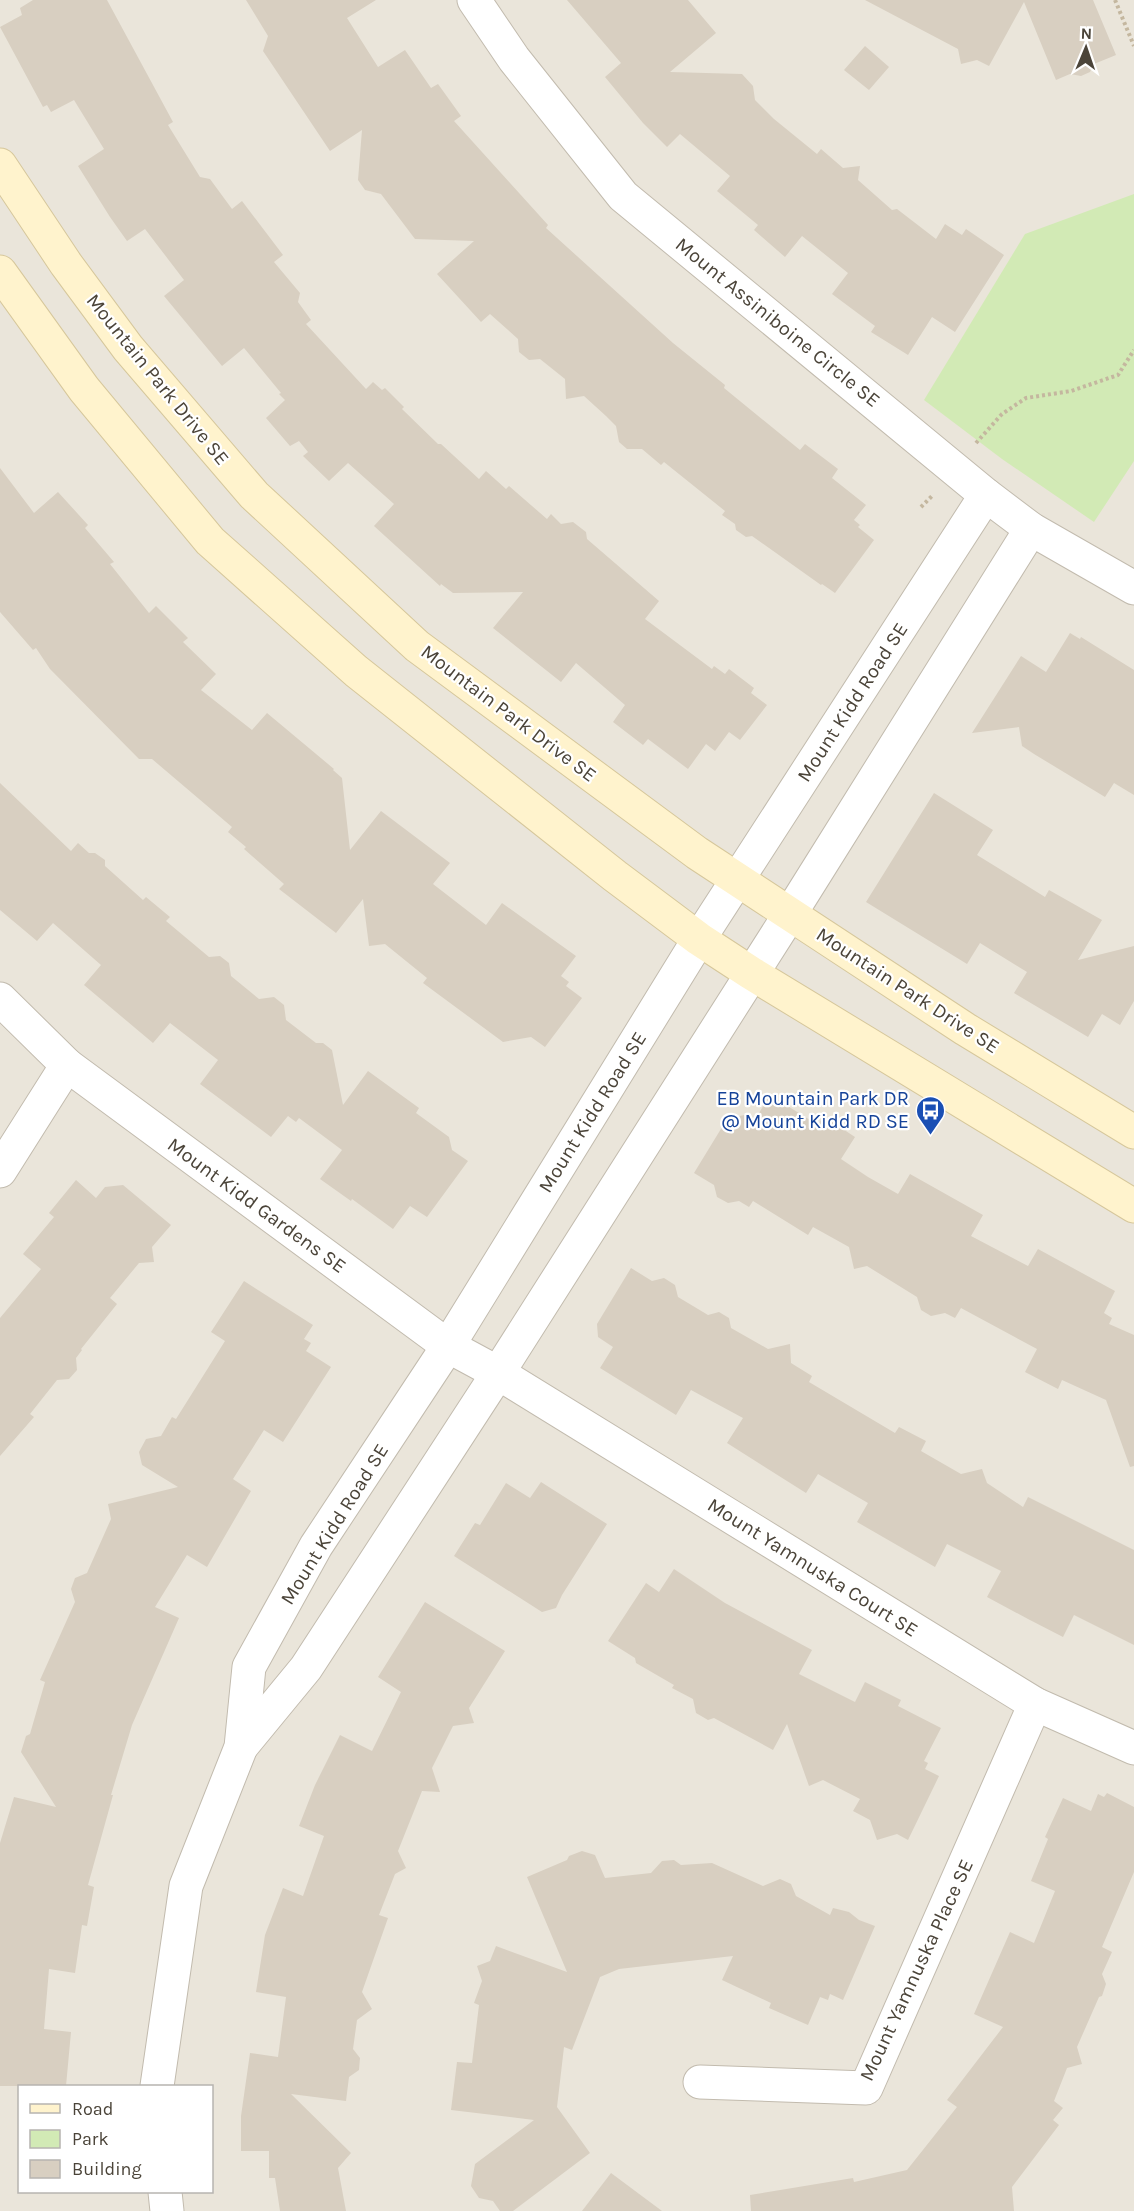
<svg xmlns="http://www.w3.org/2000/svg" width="1134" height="2211" font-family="Karla,sans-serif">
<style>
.residential{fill:#eae5da;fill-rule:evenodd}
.green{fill:#d2eab5}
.building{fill:#d8cfc1}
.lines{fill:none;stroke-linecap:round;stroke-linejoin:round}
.street-casing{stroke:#c2bbae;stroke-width:35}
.secondary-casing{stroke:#d6c79b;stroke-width:35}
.path{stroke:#c4b79f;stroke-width:4;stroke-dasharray:3 3;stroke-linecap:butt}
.street{stroke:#fff;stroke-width:33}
.secondary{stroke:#fff3cd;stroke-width:33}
.labels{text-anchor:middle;stroke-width:4.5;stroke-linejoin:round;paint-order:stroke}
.street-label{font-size:20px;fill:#4b4439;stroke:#fff}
.transit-label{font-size:20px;fill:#164399;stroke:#fff;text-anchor:end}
</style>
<rect width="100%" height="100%" fill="#f6f3ec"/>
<path class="residential" d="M 0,0 L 1134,0 L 1134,2211 L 0,2211 ZM 20,2086 L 212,2086 L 212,2192 L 20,2192 Z"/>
<path class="green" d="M 1134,194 L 1134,461 L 1094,522 L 1002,459 L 924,400 L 1025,234 Z"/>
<g class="building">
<path d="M 33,0 L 107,0 L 173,122 L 168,125 L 200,177 L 210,179 L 232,209 L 242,201 L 283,255 L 274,262 L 300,293 L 298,302 L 311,320 L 306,324 L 366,389 L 373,382 L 382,390 L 385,388 L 404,407 L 402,409 L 438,444 L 441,444 L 479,479 L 486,471 L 506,489 L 509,486 L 547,519 L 551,514 L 561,524 L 573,522 L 586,532 L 587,539 L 659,601 L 645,619 L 712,669 L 714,666 L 725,674 L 729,669 L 754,688 L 751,693 L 767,705 L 740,740 L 729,732 L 715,751 L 706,744 L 688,769 L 648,739 L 643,745 L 613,722 L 625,705 L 576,663 L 561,682 L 493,628 L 523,592 L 453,593 L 441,584 L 440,586 L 374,526 L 394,504 L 348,463 L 329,481 L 303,456 L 308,452 L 299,441 L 290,446 L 266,418 L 285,400 L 279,394 L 281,393 L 244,348 L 222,366 L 164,296 L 184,280 L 145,229 L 127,241 L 110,217 L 78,166 L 104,149 L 74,100 L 51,112 L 47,105 L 43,107 L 0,27 L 22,15 L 20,8 Z"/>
<path d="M 246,0 L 376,0 L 347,18 L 378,67 L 405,50 L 431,88 L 438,84 L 461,116 L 454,121 L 548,225 L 546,228 L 673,343 L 725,385 L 724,388 L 800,450 L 805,444 L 838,469 L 832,478 L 866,505 L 854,520 L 860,525 L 858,527 L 874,540 L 835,593 L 822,584 L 821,585 L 752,536 L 746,537 L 736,530 L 735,524 L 722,515 L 725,511 L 664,462 L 661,465 L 642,449 L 627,449 L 619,442 L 616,426 L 606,416 L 584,396 L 566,399 L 565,379 L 540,359 L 529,360 L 519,352 L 518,339 L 490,314 L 481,322 L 437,274 L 474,241 L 415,239 L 381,194 L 365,190 L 358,180 L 362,130 L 330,151 L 263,51 L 268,36 Z"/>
<path d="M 567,0 L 688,0 L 716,33 L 670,72 L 742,74 L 753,86 L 755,100 L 774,119 L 817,154 L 821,149 L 843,168 L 860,166 L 858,180 L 892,210 L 897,209 L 936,239 L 945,224 L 962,235 L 966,229 L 1004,255 L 955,332 L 932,317 L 908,355 L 871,332 L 875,326 L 832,294 L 848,273 L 802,236 L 785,257 L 754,230 L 758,225 L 717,191 L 730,176 L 680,134 L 667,147 L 643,123 L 605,77 L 621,63 Z"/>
<path d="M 865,0 L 1093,0 L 1116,55 L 1094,64 L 1090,72 L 1081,76 L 1070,74 L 1056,80 L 1024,2 L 989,66 L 977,60 L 961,64 L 958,49 Z"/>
<path d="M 865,46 L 889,67 L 869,90 L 844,70 Z"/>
<path d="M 0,468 L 34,513 L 58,492 L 88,525 L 85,528 L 114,562 L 110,564 L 149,613 L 156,606 L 188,638 L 183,642 L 216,674 L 201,690 L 252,730 L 267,713 L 334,769 L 333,770 L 342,778 L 350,850 L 381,811 L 450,863 L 433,884 L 486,925 L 502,903 L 576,956 L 561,976 L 569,982 L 566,986 L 582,998 L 545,1047 L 531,1037 L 503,1042 L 423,983 L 427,978 L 385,944 L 369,946 L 363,899 L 336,933 L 279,889 L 284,884 L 244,849 L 246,847 L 228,832 L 232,827 L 152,759 L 139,759 L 50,669 L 36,648 L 33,650 L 0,612 Z"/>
<path d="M 1070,633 L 1080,639 L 1081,637 L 1134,670 L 1134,795 L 1114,783 L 1105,797 L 1034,754 L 1022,746 L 1019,727 L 972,733 L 1021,656 L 1046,672 Z"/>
<path d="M 0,783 L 71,851 L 78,843 L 89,853 L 95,853 L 105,860 L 105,866 L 143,900 L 146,897 L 170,917 L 166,921 L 209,957 L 220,956 L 229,963 L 231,976 L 259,999 L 274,997 L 284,1005 L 286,1020 L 316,1043 L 323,1043 L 332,1050 L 343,1105 L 368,1071 L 419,1108 L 416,1113 L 449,1137 L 452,1150 L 468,1161 L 427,1217 L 410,1206 L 393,1229 L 352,1199 L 351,1201 L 320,1179 L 342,1150 L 299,1118 L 296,1122 L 288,1116 L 271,1137 L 200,1084 L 218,1060 L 170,1023 L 153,1043 L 84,985 L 101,965 L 53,923 L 37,941 L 0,910 Z"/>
<path d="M 934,793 L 993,830 L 977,855 L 1045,897 L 1049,890 L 1102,920 L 1078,960 L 1134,946 L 1134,1001 L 1120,1025 L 1102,1014 L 1088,1037 L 1014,993 L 1027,972 L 980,943 L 967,964 L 866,902 Z"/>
<path d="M 770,1095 L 818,1125 L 823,1116 L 855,1137 L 841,1159 L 868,1177 L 898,1194 L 910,1174 L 983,1215 L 971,1236 L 1028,1266 L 1038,1249 L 1115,1291 L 1104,1313 L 1112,1318 L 1109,1324 L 1134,1335 L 1134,1466 L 1130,1467 L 1106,1400 L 1062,1380 L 1058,1389 L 1025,1372 L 1037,1349 L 961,1308 L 955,1318 L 945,1313 L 931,1316 L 921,1310 L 917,1297 L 867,1266 L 854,1269 L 849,1247 L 813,1227 L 808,1235 L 753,1201 L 749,1207 L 739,1201 L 728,1203 L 717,1197 L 714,1185 L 694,1173 L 727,1119 L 744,1115 L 754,1121 Z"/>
<path d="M 76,1180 L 96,1198 L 105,1187 L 123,1185 L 171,1225 L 152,1247 L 154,1262 L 139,1263 L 110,1298 L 117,1304 L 81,1349 L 82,1350 L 76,1358 L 77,1370 L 69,1379 L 57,1380 L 30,1414 L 34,1417 L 0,1456 L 0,1318 L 41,1269 L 23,1254 L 54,1217 L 49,1213 Z"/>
<path d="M 631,1268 L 652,1281 L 664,1278 L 675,1285 L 678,1297 L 708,1315 L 719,1312 L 729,1318 L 731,1328 L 768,1349 L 790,1344 L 791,1363 L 812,1376 L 809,1382 L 895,1433 L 899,1427 L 926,1441 L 921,1451 L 961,1474 L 982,1469 L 987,1483 L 1023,1507 L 1028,1497 L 1134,1550 L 1134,1645 L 1074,1615 L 1063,1637 L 1028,1619 L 987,1597 L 1001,1571 L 947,1544 L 935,1567 L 857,1522 L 868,1503 L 818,1474 L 806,1493 L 727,1443 L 743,1418 L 691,1390 L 676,1415 L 600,1368 L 613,1347 L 598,1337 L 597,1324 Z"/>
<path d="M 244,1281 L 313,1325 L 304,1339 L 311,1343 L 306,1351 L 331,1367 L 283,1442 L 264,1430 L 233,1479 L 251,1491 L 207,1567 L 187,1555 L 155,1607 L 179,1618 L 132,1725 L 111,1795 L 113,1795 L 88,1885 L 94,1887 L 87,1926 L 82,1925 L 75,1973 L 49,1969 L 44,2029 L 71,2032 L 66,2086 L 0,2086 L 0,1843 L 14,1797 L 56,1807 L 21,1752 L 26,1736 L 30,1734 L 45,1682 L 40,1680 L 75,1602 L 71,1589 L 75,1578 L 87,1573 L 111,1519 L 108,1504 L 178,1487 L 142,1465 L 139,1452 L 146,1439 L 161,1436 L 172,1417 L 176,1419 L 225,1341 L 211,1332 Z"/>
<path d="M 541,1482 L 607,1524 L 562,1595 L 556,1608 L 542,1612 L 454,1556 L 475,1523 L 480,1525 L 506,1483 L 530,1498 Z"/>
<path d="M 674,1569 L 725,1603 L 812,1650 L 799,1674 L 855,1702 L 865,1682 L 901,1700 L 898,1706 L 941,1728 L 924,1761 L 928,1763 L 925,1769 L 939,1776 L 908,1840 L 897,1834 L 877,1840 L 870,1820 L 853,1811 L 860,1799 L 823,1780 L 809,1786 L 787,1724 L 773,1750 L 714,1718 L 708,1720 L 696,1713 L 693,1699 L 672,1688 L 674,1685 L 636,1663 L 635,1658 L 608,1641 L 646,1583 L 659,1592 Z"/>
<path d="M 425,1602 L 505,1651 L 469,1708 L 474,1723 L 453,1726 L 432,1768 L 440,1792 L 422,1791 L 398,1851 L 406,1868 L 395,1874 L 379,1915 L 388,1918 L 362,1992 L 372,2009 L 357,2020 L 353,2049 L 360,2058 L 359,2070 L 349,2077 L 346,2101 L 291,2094 L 351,2153 L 338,2168 L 346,2211 L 280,2211 L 275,2178 L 269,2178 L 269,2151 L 241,2151 L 241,2116 L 250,2053 L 278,2057 L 286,1997 L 256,1992 L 265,1935 L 283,1888 L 303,1896 L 324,1836 L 299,1826 L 315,1785 L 340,1735 L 372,1751 L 401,1692 L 378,1677 Z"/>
<path d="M 1107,1793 L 1134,1807 L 1134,1872 L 1102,1947 L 1112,1952 L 1102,1974 L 1106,1984 L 1102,1996 L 1099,1997 L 1077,2047 L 1082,2064 L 1067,2068 L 1054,2101 L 1063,2108 L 1053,2120 L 1059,2125 L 1012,2187 L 1014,2211 L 751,2211 L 750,2195 L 853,2178 L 854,2182 L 907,2170 L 957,2107 L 947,2100 L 1003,2027 L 974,2014 L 1010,1932 L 1034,1943 L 1055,1891 L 1031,1881 L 1048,1839 L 1045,1837 L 1063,1798 L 1091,1811 L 1098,1794 L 1104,1797 Z"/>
<path d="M 582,1851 L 595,1855 L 605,1878 L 651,1873 L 662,1861 L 674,1860 L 681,1865 L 712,1863 L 763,1886 L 780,1879 L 791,1884 L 796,1896 L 830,1915 L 833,1908 L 849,1912 L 859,1920 L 875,1926 L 843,2000 L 830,1994 L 828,2000 L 820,1997 L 808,2025 L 769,2008 L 771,2003 L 722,1980 L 733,1956 L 619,1969 L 600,1977 L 572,2050 L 564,2047 L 557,2107 L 590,2153 L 513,2211 L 500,2211 L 493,2201 L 479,2198 L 471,2186 L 475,2164 L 534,2120 L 451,2110 L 457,2062 L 472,2063 L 479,2005 L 474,2003 L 482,1981 L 477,1966 L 490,1961 L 496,1946 L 567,1972 L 527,1877 L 567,1860 L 569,1856 Z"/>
<path d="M 611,2173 L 662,2211 L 582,2211 Z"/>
</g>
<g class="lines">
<defs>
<g id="street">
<path d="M 474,0 L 514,59 L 623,196 L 986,495 L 1031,529 L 1134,588"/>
<path d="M 0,999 L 67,1065 L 448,1346 L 498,1373 L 1035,1704 L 1134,1748"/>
<path d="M 0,1171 L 67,1065"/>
<path d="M 241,1747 L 306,1668 L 498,1373 L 790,914 L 1031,529"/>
<path d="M 700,2082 L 866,2088 L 1035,1704"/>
<path d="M 157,2086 L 186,1886 L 241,1747 L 249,1667 L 316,1546 L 448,1346 L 699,939 L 986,495"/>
<path d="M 165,2192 L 167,2211"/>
</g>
<g id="secondary">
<path d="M 0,165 L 66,264 L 128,348 L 254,495 L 417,646 L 697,853 L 965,1029 L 1134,1132"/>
<path d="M 0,272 L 84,389 L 210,541 L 356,671 L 615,876 L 699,939 L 751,973 L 1134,1206"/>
</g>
</defs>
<use href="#street" class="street-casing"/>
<use href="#secondary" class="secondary-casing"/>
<g class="path">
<path d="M 1115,0 L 1134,46"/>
<path d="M 976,443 L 1002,414 L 1026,398 L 1071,391 L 1118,375 L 1134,350"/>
<path d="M 921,507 L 933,495"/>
</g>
<use href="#street" class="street"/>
<use href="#secondary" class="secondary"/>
</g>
<defs>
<symbol id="bus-pin" viewBox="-11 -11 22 30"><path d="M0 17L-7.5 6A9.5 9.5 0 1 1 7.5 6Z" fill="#1a4fb4" stroke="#fff"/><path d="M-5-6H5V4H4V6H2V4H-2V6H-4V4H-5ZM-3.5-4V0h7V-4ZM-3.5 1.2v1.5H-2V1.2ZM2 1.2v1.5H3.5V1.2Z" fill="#fff"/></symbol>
</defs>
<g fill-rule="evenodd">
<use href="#bus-pin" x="914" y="1094" width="33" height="45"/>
</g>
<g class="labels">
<g class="street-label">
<text transform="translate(778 322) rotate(39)" y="7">Mount Assiniboine Circle SE</text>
<text transform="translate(158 379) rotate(51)" y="7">Mountain Park Drive SE</text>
<text transform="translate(852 702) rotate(-57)" y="7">Mount Kidd Road SE</text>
<text transform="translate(509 713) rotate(37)" y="7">Mountain Park Drive SE</text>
<text transform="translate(908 990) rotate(33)" y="7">Mountain Park Drive SE</text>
<text transform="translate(592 1112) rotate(-58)" y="7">Mount Kidd Road SE</text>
<text transform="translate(257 1205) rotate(36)" y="7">Mount Kidd Gardens SE</text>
<text transform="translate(334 1524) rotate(-58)" y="7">Mount Kidd Road SE</text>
<text transform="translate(813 1567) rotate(32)" y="7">Mount Yamnuska Court SE</text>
<text transform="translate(916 1970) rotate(-65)" y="7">Mount Yamnuska Place SE</text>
</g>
<g class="transit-label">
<text x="909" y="1105">EB Mountain Park DR<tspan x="909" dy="23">@ Mount Kidd RD SE</tspan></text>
</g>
</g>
<rect x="18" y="2085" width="195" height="108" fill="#ffffff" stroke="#b7b4b0" stroke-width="1.5"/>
<rect x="30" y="2104" width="30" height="9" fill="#fff3cd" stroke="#b7b4b0" stroke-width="1.5"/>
<text x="72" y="2115" font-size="18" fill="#4b4439">Road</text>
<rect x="30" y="2130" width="30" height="18" fill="#d2eab5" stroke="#b7b4b0" stroke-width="1.5"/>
<text x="72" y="2145" font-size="18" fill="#4b4439">Park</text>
<rect x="30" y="2160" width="30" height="18" fill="#d8cfc1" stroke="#b7b4b0" stroke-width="1.5"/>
<text x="72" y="2175" font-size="18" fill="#4b4439">Building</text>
<g transform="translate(1086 48) rotate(2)" stroke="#ffffff" stroke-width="4.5" paint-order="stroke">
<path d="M0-4.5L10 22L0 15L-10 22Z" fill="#4b4439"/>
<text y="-9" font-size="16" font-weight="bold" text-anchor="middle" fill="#4b4439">N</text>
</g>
</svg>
